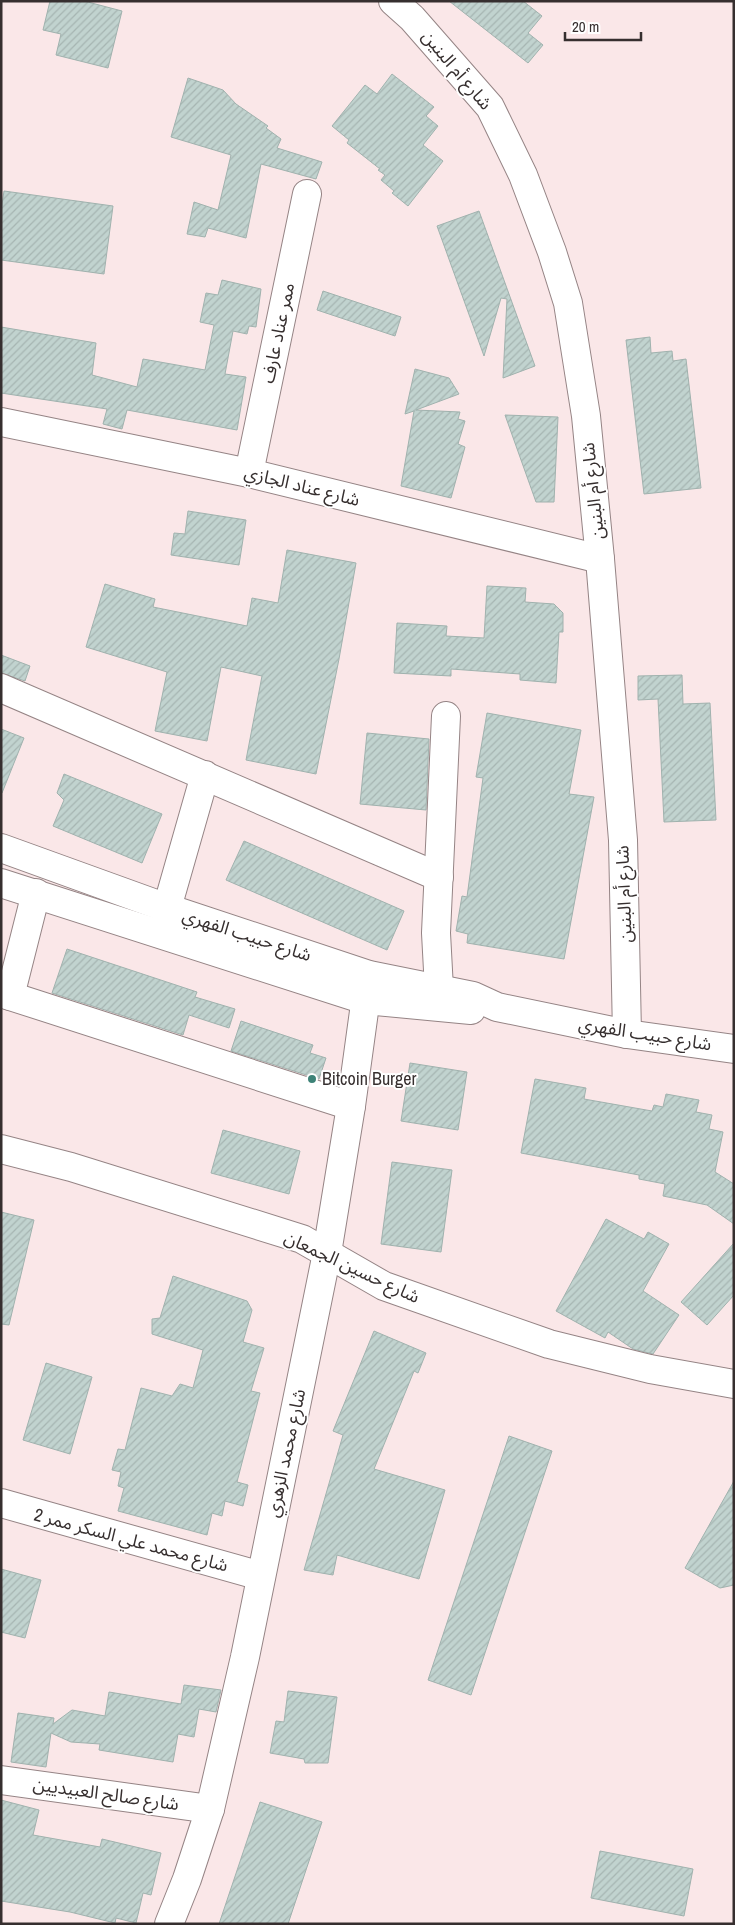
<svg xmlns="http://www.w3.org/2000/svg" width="735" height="1925" font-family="'Archivo Narrow','Noto Sans Arabic',sans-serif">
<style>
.building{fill:url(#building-hatch);stroke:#a0b2ae}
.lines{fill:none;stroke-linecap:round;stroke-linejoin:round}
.minor-casing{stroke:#958485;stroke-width:30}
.minor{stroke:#fff;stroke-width:28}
.poi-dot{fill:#3d8277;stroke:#fff;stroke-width:2}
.labels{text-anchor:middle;stroke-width:4;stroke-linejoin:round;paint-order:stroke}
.street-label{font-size:18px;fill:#362f2f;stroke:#fff}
.poi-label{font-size:18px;fill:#362f2f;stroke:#fff;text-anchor:start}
</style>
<defs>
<pattern id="building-hatch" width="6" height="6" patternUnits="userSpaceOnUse" patternTransform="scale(1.25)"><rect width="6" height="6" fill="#c1d3cf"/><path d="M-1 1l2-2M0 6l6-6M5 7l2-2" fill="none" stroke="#a6b5b2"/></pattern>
</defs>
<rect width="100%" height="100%" fill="#fae7e8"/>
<g class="building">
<path d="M 50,1 L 84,1 L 122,11 L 108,68 L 56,55 L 61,34 L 43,30 Z"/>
<path d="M 449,1 L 523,1 L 542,16 L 528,33 L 543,45 L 528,63 Z"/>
<path d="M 392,74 L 434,107 L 426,116 L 438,126 L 423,145 L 443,161 L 408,206 L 392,193 L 394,191 L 381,180 L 385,175 L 378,170 L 380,169 L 347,143 L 349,140 L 332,126 L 365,85 L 377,94 Z"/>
<path d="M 188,78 L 223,90 L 236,104 L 268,126 L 266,128 L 281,139 L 277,148 L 322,162 L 316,179 L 261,164 L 246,238 L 208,228 L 205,237 L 187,234 L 194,202 L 218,210 L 231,155 L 171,137 Z"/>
<path d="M 4,191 L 113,206 L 104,274 L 1,260 L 1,211 Z"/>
<path d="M 479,211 L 535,366 L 503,378 L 507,299 L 501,298 L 484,356 L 437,226 Z"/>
<path d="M 222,280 L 261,289 L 256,327 L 249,326 L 247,334 L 233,331 L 225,374 L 246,377 L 237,430 L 127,410 L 122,429 L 103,424 L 107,409 L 1,393 L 1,327 L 96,343 L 92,375 L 137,387 L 143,359 L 205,370 L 214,325 L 200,322 L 206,293 L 218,295 Z"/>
<path d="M 323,291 L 401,317 L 395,336 L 317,310 Z"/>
<path d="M 650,337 L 651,353 L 672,351 L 673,361 L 686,359 L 701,488 L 644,494 L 626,340 Z"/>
<path d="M 415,369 L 449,378 L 459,394 L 416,410 L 460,412 L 458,419 L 465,421 L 458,444 L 465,447 L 451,498 L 401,486 L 414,411 L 405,414 Z"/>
<path d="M 505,415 L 558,417 L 554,502 L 536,502 Z"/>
<path d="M 188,511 L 246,520 L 239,565 L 171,555 L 174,533 L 185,534 Z"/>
<path d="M 287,550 L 356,563 L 339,659 L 316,774 L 246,760 L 262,676 L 221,667 L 207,741 L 155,731 L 167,672 L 86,647 L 105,584 L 155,599 L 153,607 L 247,626 L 252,598 L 278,603 Z"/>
<path d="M 487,586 L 526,588 L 525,602 L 554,604 L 563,613 L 563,632 L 559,632 L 556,683 L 520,680 L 520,674 L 451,669 L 451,676 L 394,673 L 397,623 L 447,626 L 446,636 L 484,638 Z"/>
<path d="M 1,655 L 30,666 L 25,681 L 1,673 Z"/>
<path d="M 682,675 L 683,704 L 710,703 L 716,820 L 664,822 L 658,699 L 638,700 L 638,676 Z"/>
<path d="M 487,713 L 581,730 L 569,794 L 594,797 L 564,959 L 467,943 L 468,934 L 456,931 L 462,896 L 467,897 L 483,778 L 476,777 Z"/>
<path d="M 1,729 L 24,738 L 2,793 L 1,792 Z"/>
<path d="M 367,733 L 429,739 L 426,810 L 360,804 Z"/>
<path d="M 64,774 L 162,814 L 142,863 L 53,826 L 64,800 L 57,793 Z"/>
<path d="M 244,841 L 404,911 L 387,950 L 226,880 Z"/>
<path d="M 67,949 L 197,992 L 195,997 L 235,1009 L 229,1028 L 189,1015 L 183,1035 L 52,993 Z"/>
<path d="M 241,1021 L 313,1045 L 310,1053 L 326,1058 L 319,1079 L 231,1051 Z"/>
<path d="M 410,1063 L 467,1072 L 458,1130 L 401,1121 Z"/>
<path d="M 535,1079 L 586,1088 L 584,1099 L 652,1111 L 654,1105 L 663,1107 L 666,1094 L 699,1100 L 696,1112 L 712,1115 L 709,1129 L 723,1132 L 715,1172 L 734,1184 L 734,1224 L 707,1205 L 663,1196 L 665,1184 L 639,1179 L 639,1175 L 521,1153 Z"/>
<path d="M 223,1130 L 300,1151 L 289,1194 L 211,1173 Z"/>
<path d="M 392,1162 L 452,1170 L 441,1252 L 381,1244 Z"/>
<path d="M 1,1212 L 34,1220 L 9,1325 L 1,1324 Z"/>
<path d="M 606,1219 L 644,1239 L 648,1232 L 669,1244 L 643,1291 L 679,1315 L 653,1354 L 633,1349 L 608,1332 L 605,1338 L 556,1311 Z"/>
<path d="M 734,1243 L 734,1295 L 707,1325 L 681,1302 Z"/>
<path d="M 173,1276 L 247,1301 L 252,1310 L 243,1342 L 264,1348 L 251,1391 L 260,1393 L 237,1482 L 248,1485 L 243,1506 L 225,1501 L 222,1516 L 212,1513 L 207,1535 L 118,1511 L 124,1488 L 118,1486 L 121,1472 L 112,1470 L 118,1449 L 125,1450 L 141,1388 L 172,1396 L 180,1384 L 193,1388 L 203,1350 L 152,1334 L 152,1319 L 160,1318 Z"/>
<path d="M 374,1331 L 426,1353 L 418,1373 L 414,1371 L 374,1469 L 445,1490 L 419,1579 L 337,1555 L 333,1575 L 304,1570 L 343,1435 L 333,1431 Z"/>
<path d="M 46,1363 L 92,1377 L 70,1454 L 23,1440 Z"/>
<path d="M 509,1436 L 552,1451 L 471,1695 L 428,1680 Z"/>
<path d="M 734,1481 L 734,1585 L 720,1588 L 685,1568 Z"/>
<path d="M 1,1569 L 41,1580 L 25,1638 L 1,1632 Z"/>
<path d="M 184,1685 L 221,1690 L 216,1712 L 199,1709 L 194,1737 L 178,1734 L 173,1762 L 99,1750 L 100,1744 L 71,1742 L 51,1733 L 46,1767 L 11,1762 L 18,1713 L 54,1718 L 53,1724 L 72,1710 L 105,1716 L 109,1692 L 181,1704 Z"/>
<path d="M 288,1691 L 337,1697 L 328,1763 L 305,1763 L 304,1759 L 270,1753 L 276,1721 L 284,1722 Z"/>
<path d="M 1,1800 L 39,1810 L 33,1835 L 100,1847 L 102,1839 L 161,1853 L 151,1895 L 143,1893 L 136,1923 L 116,1918 L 115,1923 L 70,1912 L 1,1901 Z"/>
<path d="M 260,1802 L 322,1822 L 288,1924 L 219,1924 Z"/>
<path d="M 600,1851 L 693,1869 L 684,1916 L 591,1898 Z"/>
</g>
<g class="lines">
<defs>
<g id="minor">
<path d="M 393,1 L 412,18 L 490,107 L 523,175 L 552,252 L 568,303 L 586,416 L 600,559 L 623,840 L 627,1034"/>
<path d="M 1,422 L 249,473 L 600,559"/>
<path d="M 249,473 L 307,194"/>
<path d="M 1,688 L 439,877"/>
<path d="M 1,848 L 167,908 L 369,975 L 473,996 L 497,1007 L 627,1034 L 734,1049"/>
<path d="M 1,883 L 365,1000 L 471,1010"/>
<path d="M 167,908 L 205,775"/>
<path d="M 439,989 L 436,933 L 446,716"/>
<path d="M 1,993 L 351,1106"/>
<path d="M 10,996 L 36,893"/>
<path d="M 1,1149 L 71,1167 L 302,1239 L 384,1286 L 549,1344 L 650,1369 L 734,1384"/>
<path d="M 1,1503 L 261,1576"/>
<path d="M 1,1780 L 210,1809"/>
<path d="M 169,1924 L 187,1879 L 210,1809 L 245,1657 L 327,1253 L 351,1106 L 369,975"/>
</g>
</defs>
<use href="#minor" class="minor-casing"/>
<use href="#minor" class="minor"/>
</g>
<circle class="poi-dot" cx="312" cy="1079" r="5"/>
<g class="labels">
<g class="street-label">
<text transform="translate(457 70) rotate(50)" y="6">شارع أم البنين</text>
<text transform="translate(278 333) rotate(-78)" y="6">ممر عناد عارف</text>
<text transform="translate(302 486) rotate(14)" y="6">شارع عناد الجازي</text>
<text transform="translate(593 491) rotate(-96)" y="6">شارع أم البنين</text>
<text transform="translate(624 894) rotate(-92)" y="6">شارع أم البنين</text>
<text transform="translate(247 935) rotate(18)" y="6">شارع حبيب الفهري</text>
<text transform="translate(645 1034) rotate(9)" y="6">شارع حبيب الفهري</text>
<text transform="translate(352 1267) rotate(25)" y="6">شارع حسين الجمعان</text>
<text transform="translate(286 1453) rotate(-78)" y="6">شارع محمد الزهري</text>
<text transform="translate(131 1540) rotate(15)" y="6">شارع محمد علي السكر ممر 2</text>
<text transform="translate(106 1794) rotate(8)" y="6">شارع صالح العبيديين</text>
</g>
<g class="poi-label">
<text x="322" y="1085">Bitcoin Burger</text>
</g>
</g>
<rect width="735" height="1925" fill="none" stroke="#362f2f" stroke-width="5"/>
<path d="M565 32v8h76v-8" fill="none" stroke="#362f2f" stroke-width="2.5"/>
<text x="572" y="32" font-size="15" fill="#362f2f" stroke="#ffffff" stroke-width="4" paint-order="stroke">20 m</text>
</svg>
